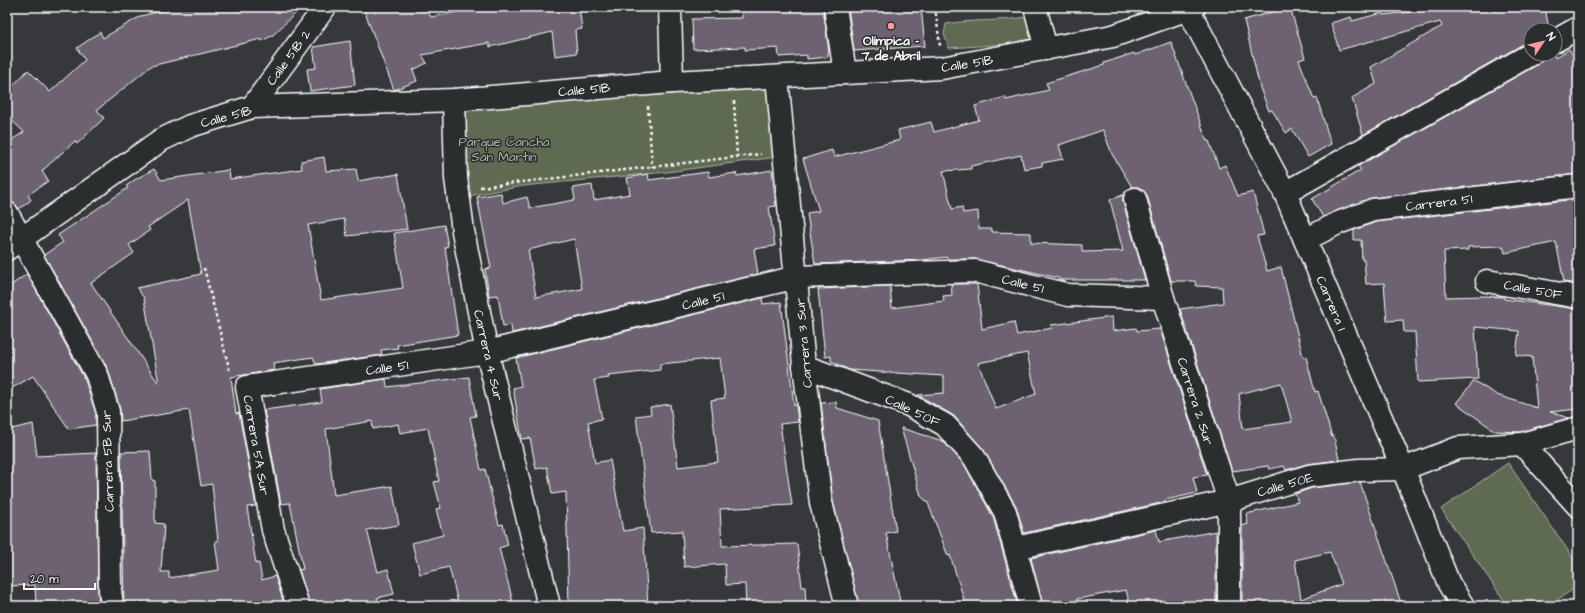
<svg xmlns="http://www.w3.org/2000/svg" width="1585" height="613" font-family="'Architects Daughter',sans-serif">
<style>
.green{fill:#5e6b52;stroke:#aeb5a8}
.building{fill:#6c6271;stroke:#fff;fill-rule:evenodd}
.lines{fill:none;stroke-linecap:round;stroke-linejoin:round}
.minor-casing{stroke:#fff;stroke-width:25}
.path{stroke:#fff;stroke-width:2.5;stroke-dasharray:3 3;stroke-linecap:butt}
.minor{stroke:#2a2d2e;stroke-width:22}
.poi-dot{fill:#ff9aa2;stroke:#2a2d2e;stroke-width:1.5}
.labels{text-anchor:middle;stroke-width:3;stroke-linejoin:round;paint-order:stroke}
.poi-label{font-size:13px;font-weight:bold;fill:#fff;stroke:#2a2d2e}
.street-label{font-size:13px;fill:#fff;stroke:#2a2d2e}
.park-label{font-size:13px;fill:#aeb5a8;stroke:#2a2d2e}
</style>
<rect width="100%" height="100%" fill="#37383b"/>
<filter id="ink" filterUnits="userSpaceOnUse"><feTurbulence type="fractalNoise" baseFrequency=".025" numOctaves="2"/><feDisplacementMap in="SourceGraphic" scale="8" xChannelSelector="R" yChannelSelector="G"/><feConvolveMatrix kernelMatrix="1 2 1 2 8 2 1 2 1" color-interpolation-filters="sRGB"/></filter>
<g filter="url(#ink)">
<g class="green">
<path d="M 1027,17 L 1034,39 L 1009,44 L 949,48 L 944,34 L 946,24 C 973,19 1000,22 1027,17 Z"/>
<path d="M 770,86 L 777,157 L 667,172 L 523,186 L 468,196 L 461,110 Z"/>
<path d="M 1508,463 L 1578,565 L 1578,586 L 1548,606 L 1508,606 L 1441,509 Z"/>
</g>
<g class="building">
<path d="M 178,7 L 302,7 L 273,35 L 262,41 L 261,39 L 151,66 L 97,110 L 104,118 L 77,144 L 75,141 L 42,171 L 48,181 L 28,195 L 31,200 L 19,209 L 14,203 L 7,201 L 7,143 L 24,132 L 7,116 L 7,92 L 28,70 L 50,92 L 85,60 L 77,48 L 100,32 L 103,38 L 141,16 Z"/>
<path d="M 363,7 L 425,7 L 431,17 L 482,7 L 579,7 L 582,29 L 575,30 L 577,53 L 555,56 L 552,32 L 490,47 L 489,43 L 422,55 L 427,63 L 413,70 L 417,81 L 394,90 Z"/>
<path d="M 757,7 L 823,7 L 829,52 L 828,53 L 828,57 L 807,59 L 807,55 L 779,57 L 778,48 L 745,50 L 745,47 L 693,49 L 692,19 L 742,18 L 742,8 Z"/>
<path d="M 848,7 L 921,7 L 925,46 L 854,51 Z"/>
<path d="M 1290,7 L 1305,58 L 1299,60 L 1314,99 L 1317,98 L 1331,144 L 1308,157 L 1292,129 L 1286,133 L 1272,110 L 1269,111 L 1260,88 L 1244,20 Z"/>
<path d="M 1455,7 L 1545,7 L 1549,30 L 1531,30 L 1531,42 L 1525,43 L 1363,135 L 1352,98 L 1376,84 L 1371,67 L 1442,26 L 1440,22 L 1339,50 L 1331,23 L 1351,17 L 1352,21 L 1382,13 L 1383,15 Z"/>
<path d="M 350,41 L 355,85 L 310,91 L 307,69 L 316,68 L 313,47 Z"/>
<path d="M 1171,42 L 1207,141 L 1209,141 L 1219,168 L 1225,165 L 1238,196 L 1253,192 L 1264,235 L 1257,236 L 1267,271 L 1281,267 L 1303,357 L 1306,357 L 1315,392 L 1318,391 L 1332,437 L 1334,436 L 1339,460 L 1307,464 L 1286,470 L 1284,466 L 1269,469 L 1268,466 L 1232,471 L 1180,309 L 1223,303 L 1222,287 L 1196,286 L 1195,281 L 1171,281 L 1147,195 L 1143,190 L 1138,187 L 1132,187 L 1112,154 L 1103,130 L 1059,145 L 1063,159 L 1042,163 L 1042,166 L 1024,169 L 1021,155 L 971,166 L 971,169 L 943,171 L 952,209 L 962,207 L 963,213 L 978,211 L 979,229 L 992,229 L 992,232 L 1031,233 L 1031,243 L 1082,245 L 1082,252 L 1123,251 L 1110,200 L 1123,195 L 1123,202 L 1145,280 L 1061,280 L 1059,278 L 975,259 L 947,259 L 947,257 L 923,260 L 815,264 L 807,213 L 819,211 L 803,159 L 832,150 L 834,157 L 900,140 L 898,130 L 931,122 L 934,132 L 979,120 L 975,106 L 1005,97 L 1006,100 L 1049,90 L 1046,83 L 1104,65 L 1104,63 L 1134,53 L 1135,55 ZM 1281,383 L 1292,422 L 1243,429 L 1239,394 Z"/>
<path d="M 1569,49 L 1578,64 L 1578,174 L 1372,198 L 1323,217 L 1312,199 L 1361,170 L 1358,166 L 1537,65 L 1542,60 L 1543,54 L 1554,54 L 1555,58 Z"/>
<path d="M 324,157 L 326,171 L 356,169 L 358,181 L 398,174 L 407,229 L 347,236 L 344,219 L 308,225 L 321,300 L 403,288 L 394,233 L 444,225 L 448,246 L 445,247 L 458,335 L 397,345 L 398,348 L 381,350 L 382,355 L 316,364 L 313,357 L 273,363 L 274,370 L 231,377 L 236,414 L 239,413 L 256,506 L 247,507 L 256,564 L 259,563 L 262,580 L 275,576 L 285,606 L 124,606 L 121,452 L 150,451 L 152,480 L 155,481 L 155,523 L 164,524 L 161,572 L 169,572 L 169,578 L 219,570 L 215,541 L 218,541 L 212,484 L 201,486 L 189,410 L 121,421 L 120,409 L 108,369 L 44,255 L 63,242 L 58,235 L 128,188 L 126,186 L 136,179 L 154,169 L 161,180 L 229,170 L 230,179 L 302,169 L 301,161 ZM 188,200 L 201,274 L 137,288 L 144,298 L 159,384 L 91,283 L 134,253 L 129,245 L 150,230 L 148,227 Z"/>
<path d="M 772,170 L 776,206 L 769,207 L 775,246 L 754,249 L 758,274 L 512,333 L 511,325 L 503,326 L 498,295 L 489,296 L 485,269 L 491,268 L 477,197 L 501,193 L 503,203 L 527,197 L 530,208 L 575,200 L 573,188 L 592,185 L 594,200 L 630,194 L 627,178 L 648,174 L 649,180 L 708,172 L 709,177 L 736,173 L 737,176 ZM 574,239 L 582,289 L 536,297 L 528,250 Z"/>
<path d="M 1578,199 L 1578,284 L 1564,282 L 1556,242 L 1505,253 L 1503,246 L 1468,247 L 1468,250 L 1444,251 L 1446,297 L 1484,296 L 1504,297 L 1504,299 L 1578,309 L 1578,409 L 1550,412 L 1569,418 L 1520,432 L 1495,431 L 1456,403 L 1474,381 L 1497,395 L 1537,408 L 1532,357 L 1516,355 L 1519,331 L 1475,327 L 1478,379 L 1418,382 L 1415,332 L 1404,332 L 1403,320 L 1387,321 L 1384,283 L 1366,284 L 1364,260 L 1362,260 L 1361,240 L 1354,240 L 1354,230 L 1376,222 Z"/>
<path d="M 27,274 L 85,380 L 96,414 L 96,425 L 69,429 L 33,376 L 7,391 L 7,288 Z"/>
<path d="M 951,284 L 977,284 L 982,329 L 1014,322 L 1017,335 L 1052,328 L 1051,325 L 1112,317 L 1113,331 L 1136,328 L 1137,331 L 1160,329 L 1207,475 L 1193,477 L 1197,493 L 1165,500 L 1165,502 L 1024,533 L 1016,506 L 983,449 L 954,416 L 918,395 L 944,393 L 944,376 L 849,370 L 831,361 L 831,356 L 825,357 L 818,289 L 890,286 L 892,308 L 944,301 L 943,296 L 952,295 ZM 1027,353 L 1036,394 L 996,409 L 978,363 Z"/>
<path d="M 762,298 L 763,304 L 781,302 L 794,405 L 796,405 L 798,422 L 780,424 L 792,505 L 720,509 L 722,546 L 797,544 L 802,587 L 805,587 L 806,606 L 746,606 L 745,584 L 726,585 L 725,564 L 684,567 L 682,531 L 651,533 L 636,416 L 651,414 L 650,407 L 670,404 L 678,467 L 718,462 L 711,400 L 725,398 L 720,358 L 660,364 L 660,370 L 608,376 L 609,378 L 594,380 L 602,419 L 588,422 L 595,463 L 610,460 L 623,531 L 643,528 L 648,606 L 569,606 L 566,492 L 552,494 L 547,467 L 536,469 L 530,438 L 522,439 L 513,388 L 521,386 L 516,358 Z"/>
<path d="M 469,377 L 476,416 L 470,417 L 481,470 L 485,469 L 499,525 L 503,524 L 508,545 L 499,548 L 514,606 L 459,606 L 449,567 L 420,574 L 412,543 L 443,535 L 436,509 L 441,508 L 434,482 L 439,481 L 428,428 L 400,433 L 398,424 L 373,429 L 372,421 L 326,429 L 334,495 L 392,486 L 399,525 L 367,530 L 378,572 L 388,569 L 394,594 L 377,598 L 379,606 L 310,606 L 299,570 L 303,569 L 290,503 L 281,504 L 264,410 L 322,402 L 320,389 L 386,379 L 387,387 Z"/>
<path d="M 836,402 L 837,408 L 878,421 L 896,531 L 886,533 L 901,606 L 859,606 L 833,501 L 821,403 Z"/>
<path d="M 33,424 L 37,456 L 96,453 L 98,590 L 99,606 L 36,606 L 35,585 L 7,586 L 7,430 Z"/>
<path d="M 901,428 L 943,441 L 964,464 L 993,517 L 1018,606 L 966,606 L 950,555 L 948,556 L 928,503 L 921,496 Z"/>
<path d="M 1360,482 L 1402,606 L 1242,606 L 1242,526 L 1248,524 L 1246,514 L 1298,502 L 1295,494 L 1312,488 ZM 1330,552 L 1342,584 L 1301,599 L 1295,560 Z"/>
<path d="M 1156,530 L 1159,542 L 1216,531 L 1216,606 L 1130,606 L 1126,590 L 1077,599 L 1078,606 L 1043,606 L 1031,558 Z"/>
</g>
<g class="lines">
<defs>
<g id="minor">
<path d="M 670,7 L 672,82"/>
<path d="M 835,7 L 845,73"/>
<path d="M 1035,7 L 1046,49"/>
<path d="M 1187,7 L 1285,193 L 1403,469 L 1449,584 L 1463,606"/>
<path d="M 1555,41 L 1578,28"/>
<path d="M 777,77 L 804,366 L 821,503 L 847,606"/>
<path d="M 454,100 L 456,178 L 463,231 L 487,352 L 549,606"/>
<path d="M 252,107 L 325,7"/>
<path d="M 1285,193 L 1531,54"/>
<path d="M 1135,199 L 1163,298 L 1229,501 L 1229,606"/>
<path d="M 7,213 L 97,375 L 108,412 L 110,590 L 112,606"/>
<path d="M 1305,240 L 1338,223 L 1373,210 L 1578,186"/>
<path d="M 7,249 L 161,140 L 190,126 L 252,107 L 454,100 L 672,82 L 942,68 L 1113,36 L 1194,7"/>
<path d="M 1487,281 L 1578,297"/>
<path d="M 804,366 L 909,405 L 945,425 L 974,457 L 1005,512 L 1031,606"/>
<path d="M 1522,444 L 1578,506"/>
<path d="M 1016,548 L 1229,501 L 1309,476 L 1359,470 L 1403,469 L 1458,448 L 1522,444 L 1578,428"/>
<path d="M 298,606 L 273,530 L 247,387 L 487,352 L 797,277 L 975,271 L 1068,295 L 1163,298"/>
</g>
</defs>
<use href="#minor" class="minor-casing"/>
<g class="path">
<path d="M 935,7 L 940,46"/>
<path d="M 734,101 L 737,157"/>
<path d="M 648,106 L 652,167"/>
<path d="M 480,187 L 761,154"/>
<path d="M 204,268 L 230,372"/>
</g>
<use href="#minor" class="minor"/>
</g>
</g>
<circle class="poi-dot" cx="891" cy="26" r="4"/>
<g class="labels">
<g class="poi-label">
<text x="891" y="45">Olímpica -<tspan x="891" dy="15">7 de Abril</tspan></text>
</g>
<g class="street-label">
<text transform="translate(288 57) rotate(-54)" y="5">Calle 51B 2</text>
<text transform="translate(967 63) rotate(-9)" y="5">Calle 51B</text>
<text transform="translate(584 89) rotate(-5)" y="5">Calle 51B</text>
<text transform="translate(226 116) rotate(-15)" y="5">Calle 51B</text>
<text transform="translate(1439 202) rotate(-7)" y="5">Carrera 51</text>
<text transform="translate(1023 283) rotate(14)" y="5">Calle 51</text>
<text transform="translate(1533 289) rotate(10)" y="5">Calle 50F</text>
<text transform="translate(703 300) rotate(-14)" y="5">Calle 51</text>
<text transform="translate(1332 303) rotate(67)" y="5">Carrera 1</text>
<text transform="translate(803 343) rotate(-95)" y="5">Carrera 3 Sur</text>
<text transform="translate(489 355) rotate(77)" y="5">Carrera 4 Sur</text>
<text transform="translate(387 367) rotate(-8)" y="5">Calle 51</text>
<text transform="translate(1196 401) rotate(72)" y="5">Carrera 2 Sur</text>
<text transform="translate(913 410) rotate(25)" y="5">Calle 50F</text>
<text transform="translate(257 445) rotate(80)" y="5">Carrera 5A Sur</text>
<text transform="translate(107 461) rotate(-92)" y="5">Carrera 5B Sur</text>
<text transform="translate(1285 484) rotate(-16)" y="5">Calle 50E</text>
</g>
<g class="park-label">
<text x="504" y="146">Parque Cancha<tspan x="504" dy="15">San Martin</tspan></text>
</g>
</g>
<rect width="1585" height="613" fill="none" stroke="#2a2d2e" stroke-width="24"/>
<rect x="12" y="12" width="1561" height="589" fill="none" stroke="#fff" stroke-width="1.5" filter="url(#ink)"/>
<g transform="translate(1543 42) rotate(55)"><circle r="19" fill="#2a2d2e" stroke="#7f8182"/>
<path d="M0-3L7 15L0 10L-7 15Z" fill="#ff9aa2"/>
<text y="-6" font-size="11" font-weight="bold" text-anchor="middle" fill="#ffffff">N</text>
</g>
<path d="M24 583v6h71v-6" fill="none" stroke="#ffffff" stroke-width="2"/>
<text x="30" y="583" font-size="12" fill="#ffffff" stroke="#2a2d2e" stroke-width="3" paint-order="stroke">20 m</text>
</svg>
